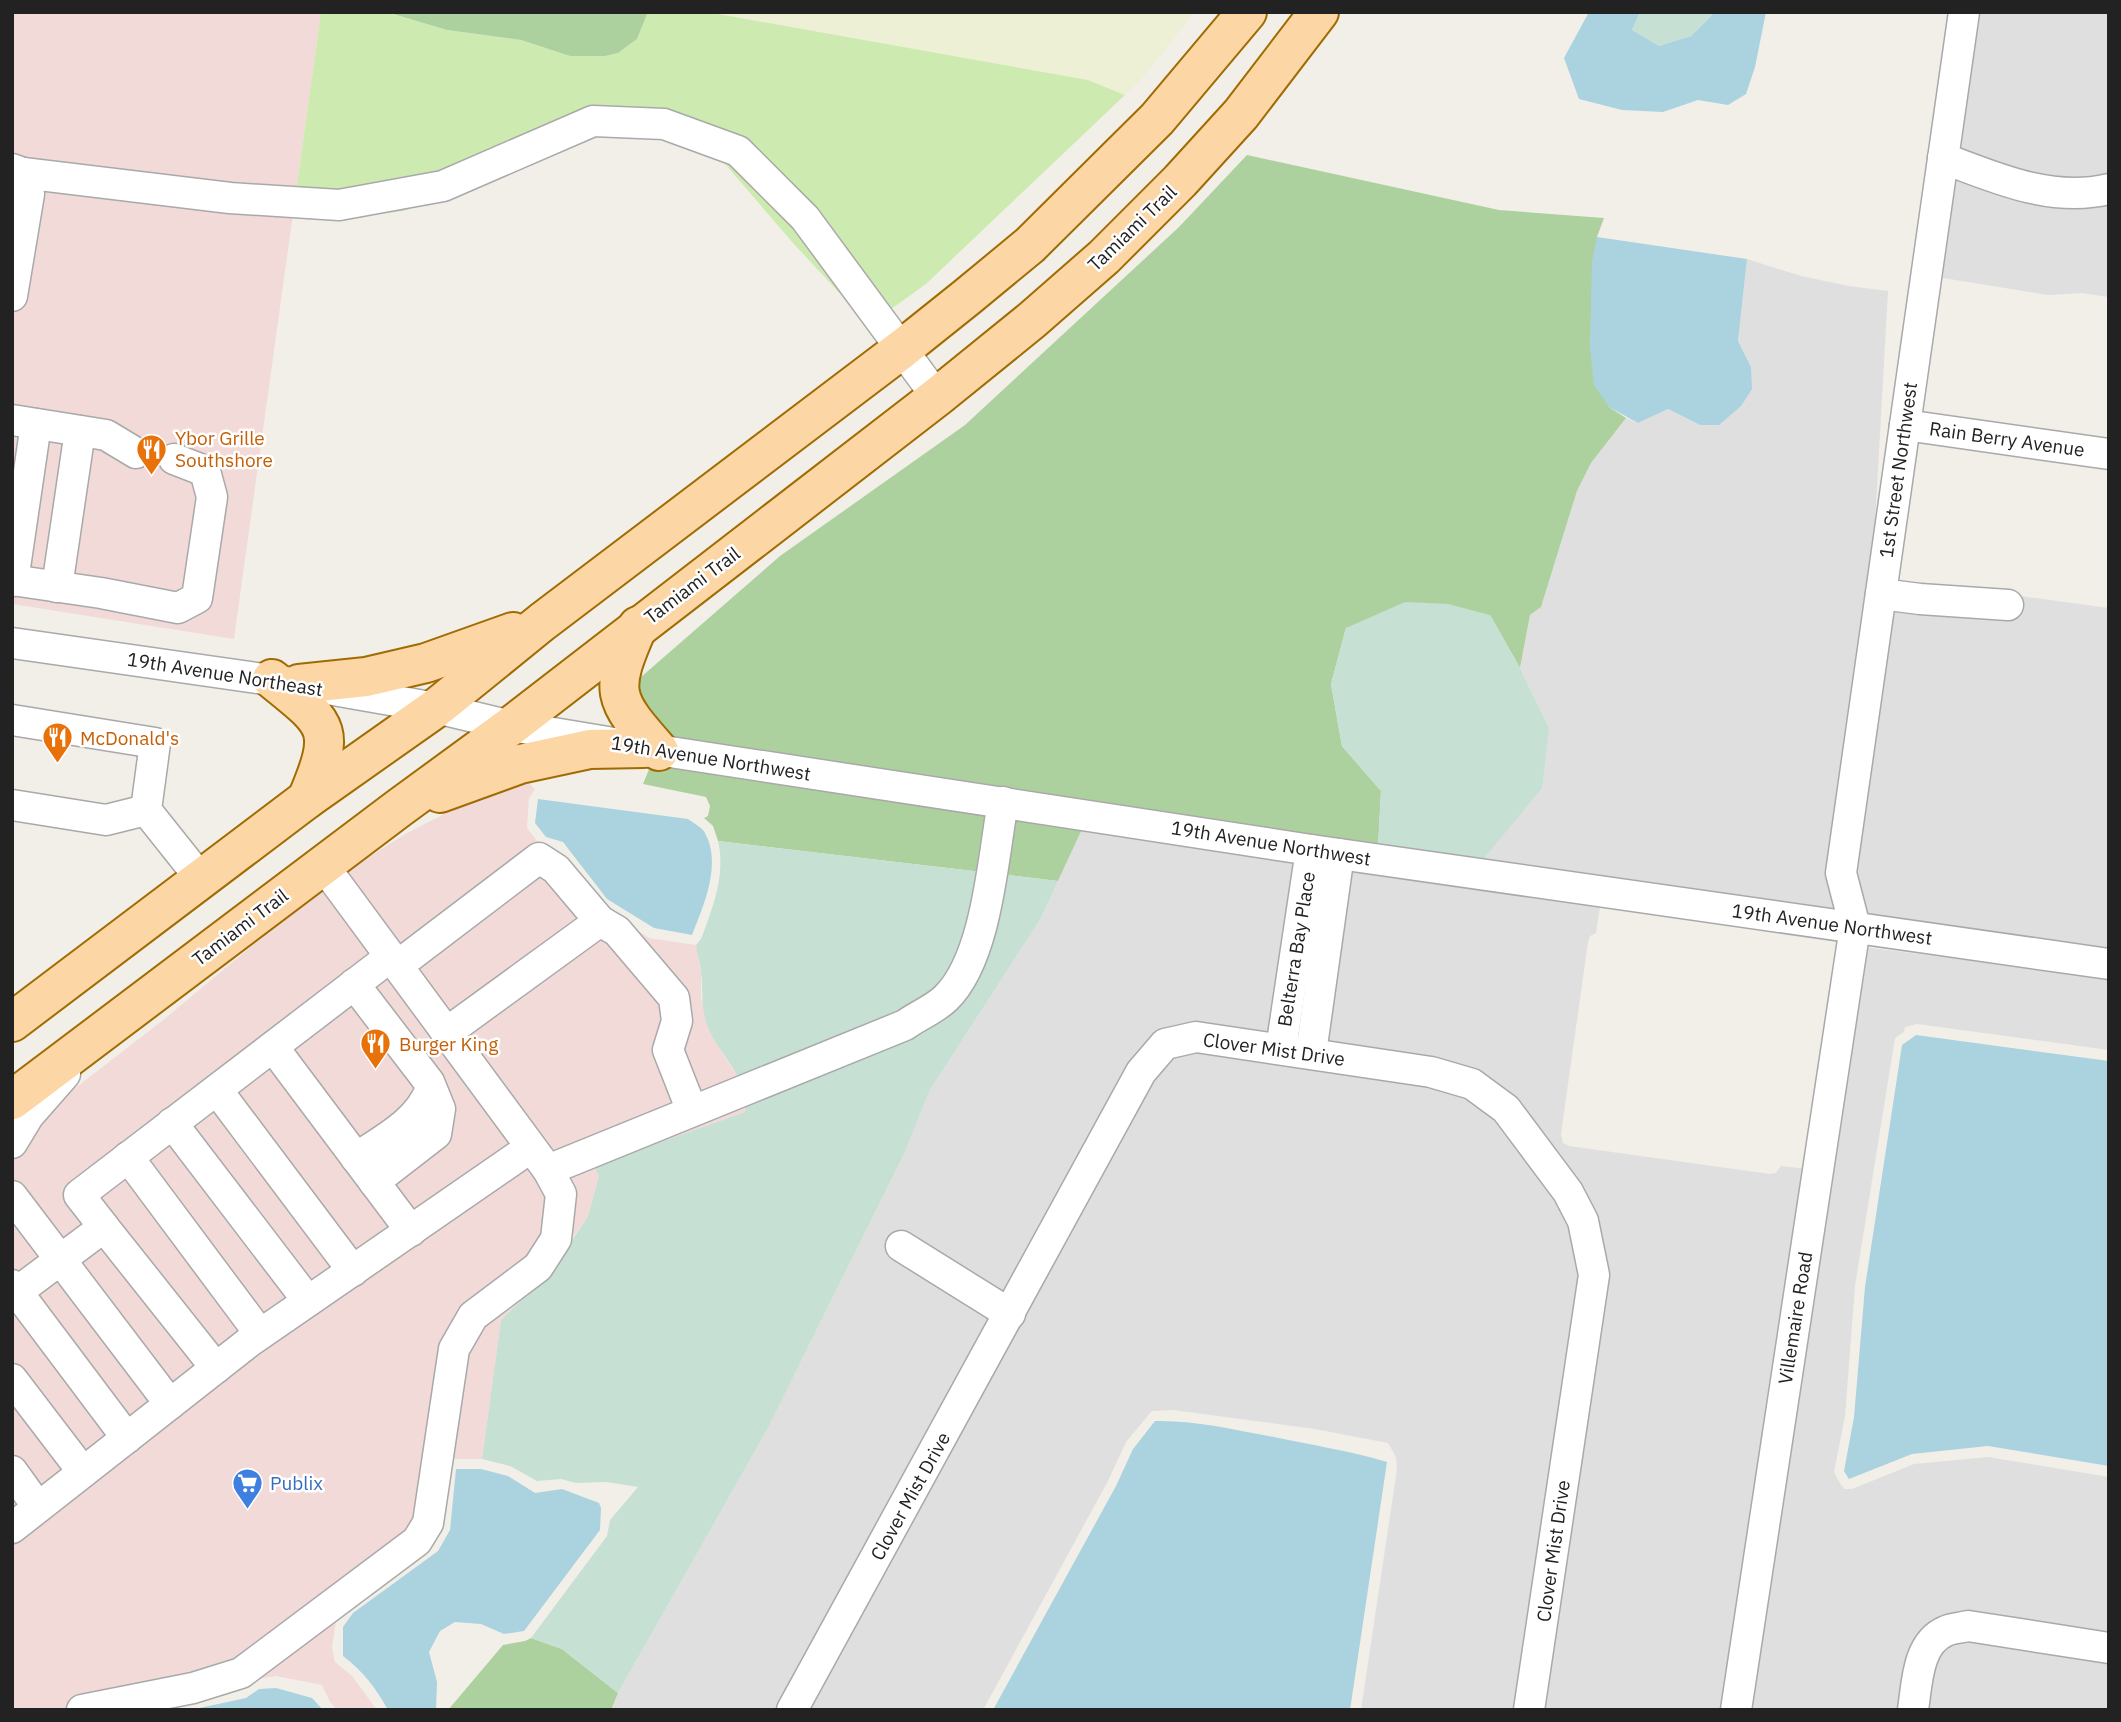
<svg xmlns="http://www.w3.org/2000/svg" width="2121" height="1722" font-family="'IBM Plex Sans',sans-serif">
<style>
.residential{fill:#e0dfdf}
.commercial{fill:#f2dad9}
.farmland{fill:#eef0d5}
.grass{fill:#cdebb0}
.forest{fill:#add19e}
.wetland{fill:#c6e0d4}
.water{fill:#aad3df}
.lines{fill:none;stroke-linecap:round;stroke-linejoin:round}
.minor-casing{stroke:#a9a9a9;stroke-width:33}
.major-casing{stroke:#a06b00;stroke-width:42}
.minor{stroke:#fff;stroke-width:30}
.major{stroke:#fcd6a4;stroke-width:38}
.labels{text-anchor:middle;stroke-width:5;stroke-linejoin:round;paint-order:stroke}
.street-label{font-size:19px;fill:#222;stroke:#fff}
.food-label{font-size:19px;fill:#c56008;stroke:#fff;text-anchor:start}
.shop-label{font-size:19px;fill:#366cbe;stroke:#fff;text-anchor:start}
</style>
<rect width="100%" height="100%" fill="#f2efe9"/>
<g class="residential">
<path d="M 1975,12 L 2109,12 L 2109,297 L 2082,293 L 2048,295 L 1937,277 Z"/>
<path d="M 1747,259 L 1801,276 L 1849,286 L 1888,291 L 1872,576 L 1839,913 L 1485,862 L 1486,856 L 1502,835 L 1549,728 L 1520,668 L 1530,615 L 1541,607 L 1577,491 L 1591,463 L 1626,418 L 1638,423 L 1668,409 L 1700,425 L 1751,367 L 1738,341 Z"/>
<path d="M 1894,579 L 2109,608 L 2109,952 L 1863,916 L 1852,872 Z"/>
<path d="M 1083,827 L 1507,890 L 1600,907 L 1596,933 L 1590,936 L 1588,942 L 1561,1134 L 1563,1143 L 1569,1146 L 1770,1174 L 1776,1173 L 1781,1166 L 1807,1169 L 1725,1710 L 1361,1710 L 1397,1469 L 1396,1457 L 1388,1443 L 1315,1429 L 1173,1410 L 1152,1411 L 1126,1442 L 1108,1481 L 983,1710 L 611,1710 L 618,1693 L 768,1428 L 904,1154 L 930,1090 L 1041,918 Z"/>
<path d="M 1863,947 L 2109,978 L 2109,1050 L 1917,1024 L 1905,1027 L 1904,1032 L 1895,1038 L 1855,1286 L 1845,1416 L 1834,1472 L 1841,1485 L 1845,1489 L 1852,1489 L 1914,1464 L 1988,1457 L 2109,1477 L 2109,1710 L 1747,1710 Z"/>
</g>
<g class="commercial">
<path d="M 12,12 L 321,12 L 234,639 L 12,604 Z"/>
<path d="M 525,779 L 535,789 L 529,798 L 527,828 L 541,846 L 557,851 L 600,906 L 649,938 L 696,945 L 701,973 L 701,998 L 722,1053 L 739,1078 L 747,1099 L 745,1112 L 595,1166 L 599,1176 L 588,1216 L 547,1275 L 501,1320 L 482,1459 L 454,1459 L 449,1462 L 441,1527 L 349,1605 L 336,1621 L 332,1647 L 335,1662 L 352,1676 L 377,1710 L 337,1710 L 330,1702 L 322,1685 L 276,1676 L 257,1679 L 153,1710 L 12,1710 L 12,1137 L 162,1021 L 326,884 L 407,833 L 464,804 Z"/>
</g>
<path class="farmland" d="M 707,12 L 1195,12 L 1141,80 L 1125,95 L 1088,80 Z"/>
<path class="grass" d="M 321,12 L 385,12 L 447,30 L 521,40 L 570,56 L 605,56 L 618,53 L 637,39 L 648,12 L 707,12 L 1088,80 L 1125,95 L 926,284 L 869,325 L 793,243 L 720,158 L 662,138 L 591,132 L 479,182 L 404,211 L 347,218 L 293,214 Z"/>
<g class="forest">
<path d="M 386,12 L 648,12 L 637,39 L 618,53 L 605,56 L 570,56 L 521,40 L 447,30 Z"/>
<path d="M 1247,155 L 1499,210 L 1604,218 L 1597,237 L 1590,348 L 1609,407 L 1626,418 L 1591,463 L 1577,491 L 1541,607 L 1530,615 L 1520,668 L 1490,615 L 1346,628 L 1331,684 L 1342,746 L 1381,791 L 1378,847 L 664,739 L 633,699 L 641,677 L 780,556 L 965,425 L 1179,227 Z"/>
<path d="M 652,762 L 662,764 L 1083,827 L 1058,881 L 718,841 L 713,826 L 704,818 L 708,816 L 710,806 L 706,797 L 643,784 Z"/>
<path d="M 531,1638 L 562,1649 L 618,1693 L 611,1710 L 448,1710 L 503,1645 L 525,1641 Z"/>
</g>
<g class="wetland">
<path d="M 1640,12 L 1715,12 L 1691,36 L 1659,46 L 1632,30 Z"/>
<path d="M 1405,602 L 1448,604 L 1490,615 L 1520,668 L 1549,728 L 1542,788 L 1486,856 L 1485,862 L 1378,847 L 1381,791 L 1342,746 L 1331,684 L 1346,628 Z"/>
<path d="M 718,841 L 1058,881 L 1041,918 L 930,1090 L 904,1154 L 768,1428 L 618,1693 L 562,1649 L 531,1638 L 607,1536 L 610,1520 L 638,1487 L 607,1482 L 576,1483 L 561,1479 L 537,1481 L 510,1466 L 482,1459 L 501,1320 L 547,1275 L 565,1251 L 588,1216 L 599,1176 L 594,1166 L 745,1112 C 751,1079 718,1055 707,1025 C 701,1007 703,990 701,971 C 700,963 697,954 696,945 L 701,939 C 713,908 726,874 718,841 Z"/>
</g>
<g class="water">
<path d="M 1589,12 L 1640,12 L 1632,30 L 1659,46 L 1691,36 L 1715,12 L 1766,12 L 1755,67 L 1746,94 L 1728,105 L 1698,100 L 1663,112 L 1622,110 L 1579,99 L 1564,58 Z"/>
<path d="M 1597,237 L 1747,259 L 1738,341 L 1751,367 L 1752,389 L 1741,406 L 1719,425 L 1700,425 L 1668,409 L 1638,423 L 1609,407 L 1594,385 L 1590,348 L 1592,261 Z"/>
<path d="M 538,799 L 688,819 C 693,823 702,827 705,833 C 722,864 704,905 692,935 L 654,928 L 607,899 L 563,842 L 546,837 L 535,823 Z"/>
<path d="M 1916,1035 L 2109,1061 L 2109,1466 L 1988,1446 L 1912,1454 L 1849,1479 L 1844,1471 L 1854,1417 L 1865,1287 L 1902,1045 Z"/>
<path d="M 1155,1421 C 1195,1420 1235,1430 1274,1437 C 1312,1445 1350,1451 1387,1462 L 1350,1710 L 993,1710 L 1116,1486 L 1133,1449 Z"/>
<path d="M 456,1469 L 481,1469 L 508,1476 L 535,1493 L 562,1489 L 599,1503 L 601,1508 L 600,1530 L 524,1631 L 504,1634 L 481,1624 L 455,1622 L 440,1631 L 429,1652 L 437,1682 L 436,1710 L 388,1710 C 376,1688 363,1671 343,1656 L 343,1627 L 353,1613 L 438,1551 L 450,1530 Z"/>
<path d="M 276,1688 L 312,1698 L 323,1710 L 190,1710 L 246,1698 L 259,1689 Z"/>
</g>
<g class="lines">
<defs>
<g id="minor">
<path d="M 1943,158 C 1995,178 2052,203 2109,189"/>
<path d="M 12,169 L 23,173 L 29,194 L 12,296"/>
<path d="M 23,173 L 230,198 L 339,205 L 443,186 L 593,121 L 664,124 L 738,151 L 805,218 L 937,397"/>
<path d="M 12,420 L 106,435 L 136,453"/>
<path d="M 1905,425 L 2109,454"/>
<path d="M 12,580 L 101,593 L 178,608 L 197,598 L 212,497 L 205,471 L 174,459"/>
<path d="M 13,581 L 36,424"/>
<path d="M 57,587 L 80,431"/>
<path d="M 1881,594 L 1920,599 L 2008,605"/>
<path d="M 12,643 L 299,684 L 436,708 L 511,726 L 644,748 L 1311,850 L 2109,964"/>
<path d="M 12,720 L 155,743 L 146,810 L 201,879"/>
<path d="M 12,805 L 106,820 L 146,810"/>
<path d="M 397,966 L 539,858 L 556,869 L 600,921"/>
<path d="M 354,984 L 429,1082 L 440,1109 L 436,1134 L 374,1182"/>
<path d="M 446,1033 L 600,921 L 617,931 L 674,998 L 677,1021 L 668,1050 L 692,1111"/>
<path d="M 273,1047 L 411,1231"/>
<path d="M 1281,1049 L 1311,850"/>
<path d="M 1311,1053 L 1339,854"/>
<path d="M 217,1090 L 353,1271"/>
<path d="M 172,1123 L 308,1301"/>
<path d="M 12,1143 L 29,1115 L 65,1074"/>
<path d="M 128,1157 L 260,1334"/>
<path d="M 356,1158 C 384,1139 419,1122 431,1088"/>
<path d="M 548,1170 L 905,1025 C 917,1016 935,1009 946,998 C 987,958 993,858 1003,802"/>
<path d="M 12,1196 L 170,1404"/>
<path d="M 104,1227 L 216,1368"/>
<path d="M 901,1246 L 1010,1314"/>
<path d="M 12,1285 L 127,1438"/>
<path d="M 17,1292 L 104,1227 L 79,1195 L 390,957"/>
<path d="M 12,1379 L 83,1472"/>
<path d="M 12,1471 L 38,1507"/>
<path d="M 12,1528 L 249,1342 L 530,1148"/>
<path d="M 82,1710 L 193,1688 L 241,1673 L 417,1541 L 428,1523 L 454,1349 L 473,1316 L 538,1267 L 556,1239 L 561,1194 L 548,1170 L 323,865"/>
<path d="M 792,1710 L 1141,1072 L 1165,1044 L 1196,1037 L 1431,1072 L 1472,1084 L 1506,1109 L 1568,1192 L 1583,1221 L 1594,1275 L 1529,1710"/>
<path d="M 1736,1710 L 1855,927 L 1841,873 L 1964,12"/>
<path d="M 1913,1710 C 1917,1684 1917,1643 1946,1631 C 1952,1628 1961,1628 1968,1626 L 2109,1648"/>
</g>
<g id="major">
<path d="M 638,626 C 609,692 612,698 659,751"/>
<path d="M 272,679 C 329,725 337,728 307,799"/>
<path d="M 299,684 L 366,677 L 426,663 L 513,632"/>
<path d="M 440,793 L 520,764 L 590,749 L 644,748"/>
<path d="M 12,1022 L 307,799 L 436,708 L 542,622 L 902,349 L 967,297 L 1030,245 L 1157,119 L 1247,12"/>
<path d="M 12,1100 L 399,808 L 511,726 L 937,397 L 1032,320 L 1104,257 L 1180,181 L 1241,114 L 1319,12"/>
</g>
</defs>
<use href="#minor" class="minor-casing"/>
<use href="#major" class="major-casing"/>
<use href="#minor" class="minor"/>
<use href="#major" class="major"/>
</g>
<defs>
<symbol id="restaurant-pin" viewBox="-11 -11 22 30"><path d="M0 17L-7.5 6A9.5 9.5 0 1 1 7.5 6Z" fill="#e8710a" stroke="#fff"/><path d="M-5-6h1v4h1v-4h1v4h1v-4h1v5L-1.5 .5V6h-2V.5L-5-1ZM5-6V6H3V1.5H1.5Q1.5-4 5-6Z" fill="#fff"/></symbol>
<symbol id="supermarket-pin" viewBox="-11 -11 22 30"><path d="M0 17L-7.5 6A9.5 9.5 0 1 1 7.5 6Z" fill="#3f7fe0" stroke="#fff"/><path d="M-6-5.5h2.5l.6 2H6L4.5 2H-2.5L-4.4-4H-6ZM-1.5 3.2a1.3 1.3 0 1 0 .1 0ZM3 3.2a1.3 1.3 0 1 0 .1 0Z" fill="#fff"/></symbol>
</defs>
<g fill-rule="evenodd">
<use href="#restaurant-pin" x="134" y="432" width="35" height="47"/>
<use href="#restaurant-pin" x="40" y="720" width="35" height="47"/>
<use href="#restaurant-pin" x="358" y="1026" width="35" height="47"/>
<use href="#supermarket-pin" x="230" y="1466" width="35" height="47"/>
</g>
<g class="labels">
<g class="street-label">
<text transform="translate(1132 228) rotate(-44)" y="7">Tamiami Trail</text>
<text transform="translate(2007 439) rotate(8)" y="7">Rain Berry Avenue</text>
<text transform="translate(1898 470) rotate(-82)" y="7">1st Street Northwest</text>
<text transform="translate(692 585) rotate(-37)" y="7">Tamiami Trail</text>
<text transform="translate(225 674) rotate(9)" y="7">19th Avenue Northeast</text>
<text transform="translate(711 758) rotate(9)" y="7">19th Avenue Northwest</text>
<text transform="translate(1271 843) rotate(9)" y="7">19th Avenue Northwest</text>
<text transform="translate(1832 924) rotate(8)" y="7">19th Avenue Northwest</text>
<text transform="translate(240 927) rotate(-37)" y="7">Tamiami Trail</text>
<text transform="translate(1296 949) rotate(-81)" y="7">Belterra Bay Place</text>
<text transform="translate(1274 1049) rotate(8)" y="7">Clover Mist Drive</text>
<text transform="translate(1795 1318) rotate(-81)" y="7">Villemaire Road</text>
<text transform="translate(910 1496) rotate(-61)" y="7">Clover Mist Drive</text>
<text transform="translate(1553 1551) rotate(-82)" y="7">Clover Mist Drive</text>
</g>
<g class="food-label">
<text x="175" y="445">Ybor Grille<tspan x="175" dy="22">Southshore</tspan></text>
<text x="80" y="745">McDonald's</text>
<text x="399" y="1051">Burger King</text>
</g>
<g class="shop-label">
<text x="270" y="1490">Publix</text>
</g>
</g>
<rect width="2121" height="1722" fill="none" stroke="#222222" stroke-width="28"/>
</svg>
